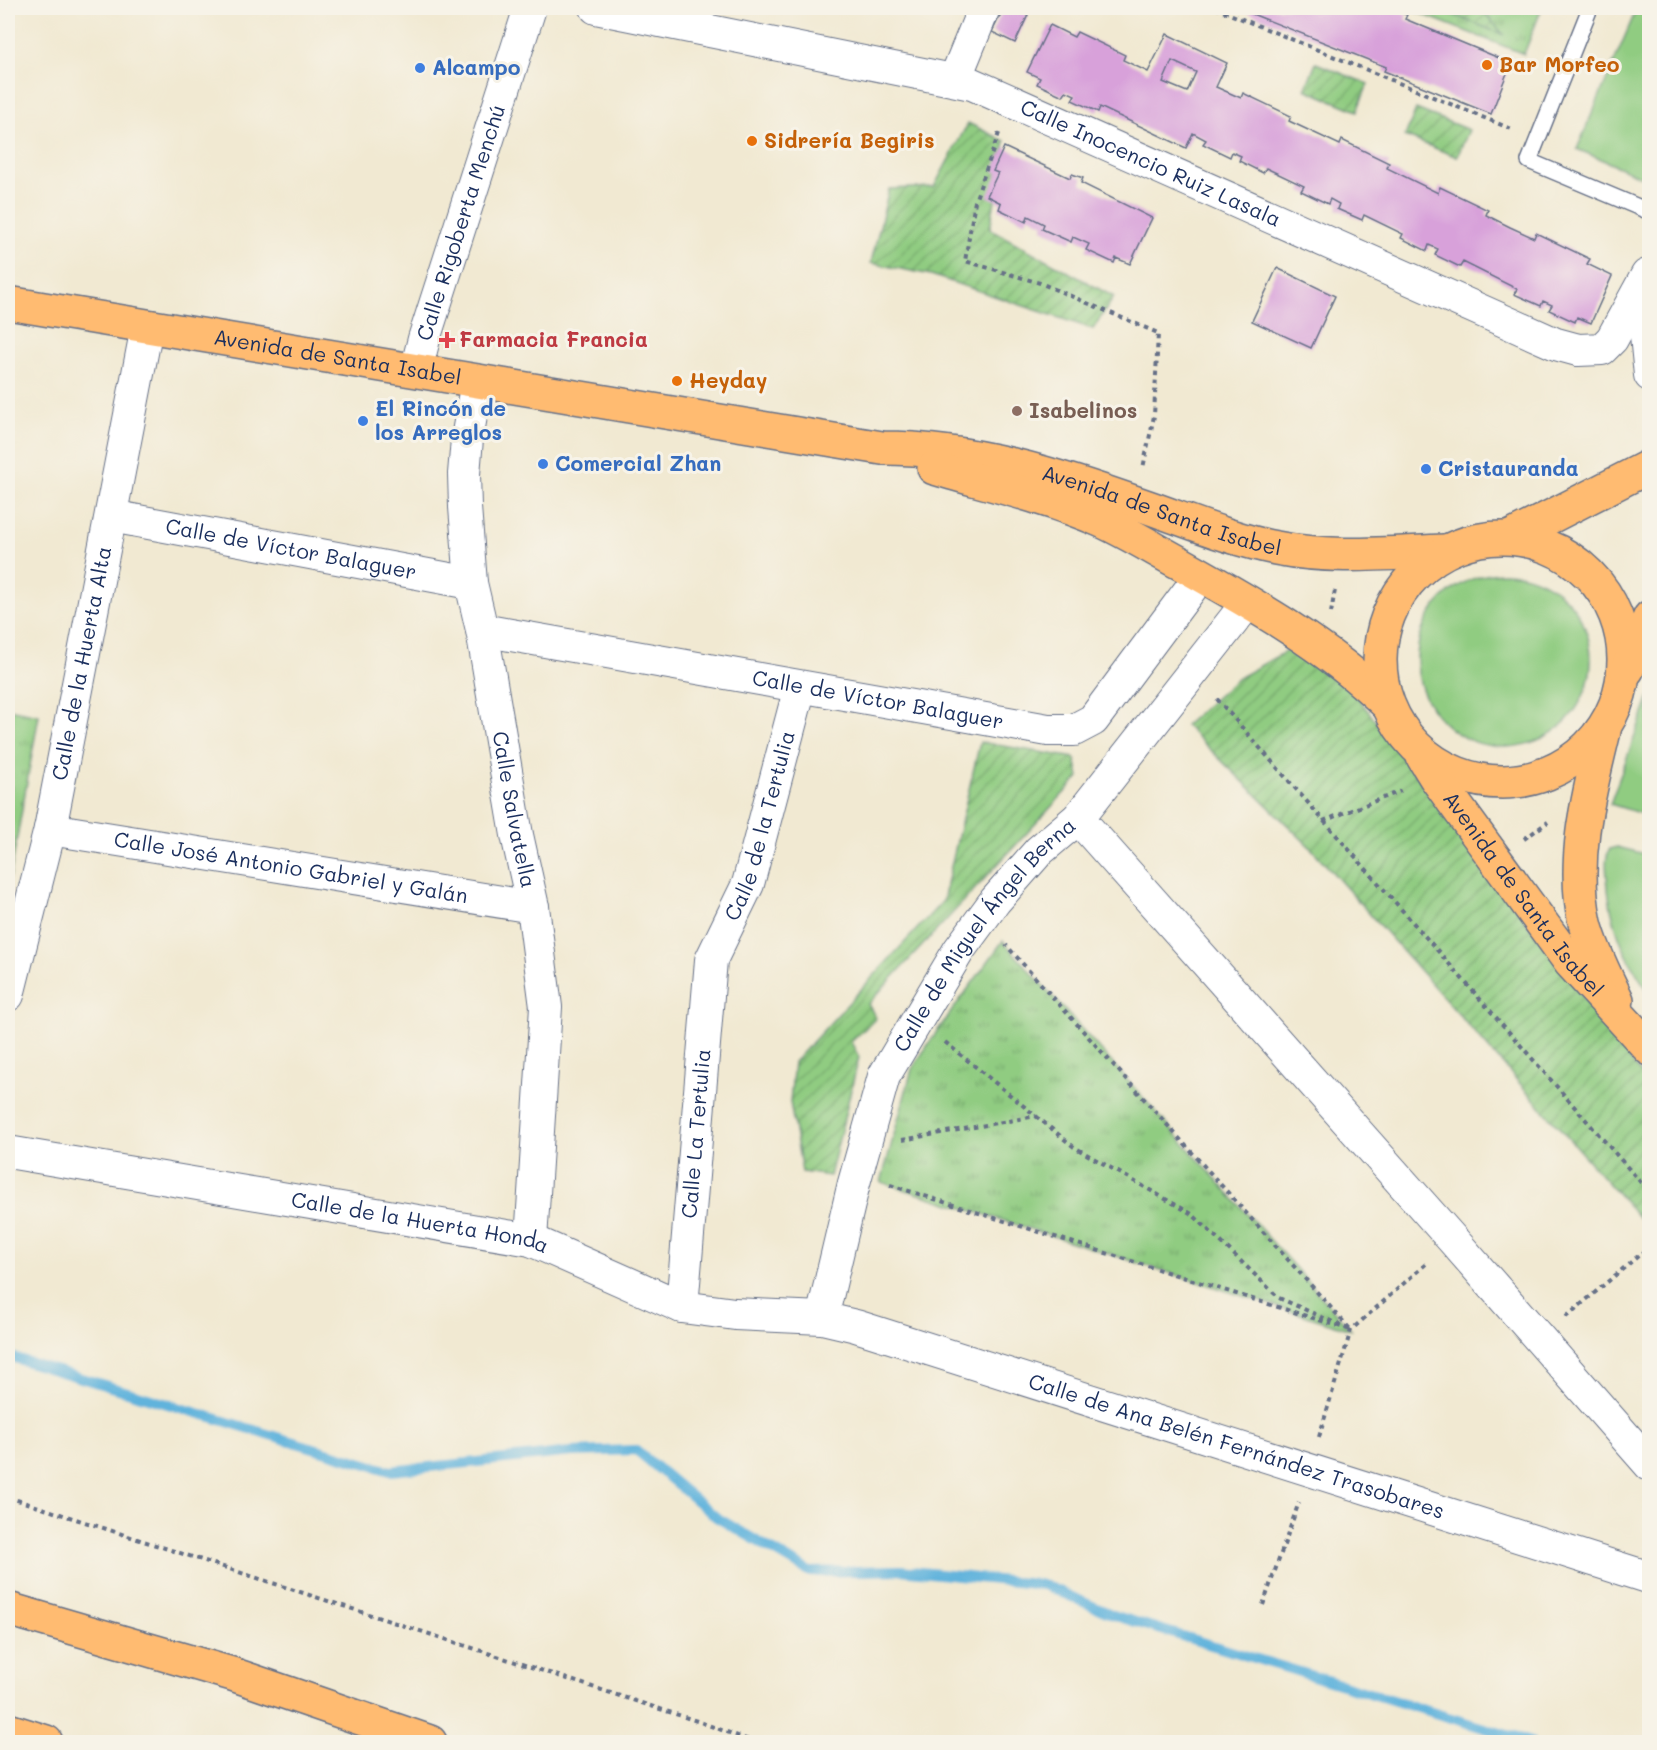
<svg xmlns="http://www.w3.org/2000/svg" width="1657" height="1750" font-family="Mali,sans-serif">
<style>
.grass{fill:#90cc81;stroke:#567e70;stroke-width:1.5}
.park{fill:url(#park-tufts);stroke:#567e70;stroke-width:1.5}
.garden{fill:url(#garden-furrows);stroke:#567e70;stroke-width:1.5}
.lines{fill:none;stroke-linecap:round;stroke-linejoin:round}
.stream{stroke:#60b3dc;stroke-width:10}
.building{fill:#d8a1da;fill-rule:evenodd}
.lane-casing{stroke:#667087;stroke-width:18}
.street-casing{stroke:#667087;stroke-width:34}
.primary-casing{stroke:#667087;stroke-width:36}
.highway-casing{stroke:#667087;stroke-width:36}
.path{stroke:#667087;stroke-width:4;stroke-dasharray:4.5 4.5;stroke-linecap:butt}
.lane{stroke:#fff;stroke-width:15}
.street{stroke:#fff;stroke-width:32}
.primary{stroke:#ffbb71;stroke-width:33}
.highway{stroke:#ffbb71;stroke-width:33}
.food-dot{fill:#e8710a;stroke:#f7f3e8;stroke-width:2}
.shop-dot{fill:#3f7fe0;stroke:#f7f3e8;stroke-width:2}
.health-dot{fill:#e0444e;stroke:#f7f3e8;stroke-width:2}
.education-dot{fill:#8d6e63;stroke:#f7f3e8;stroke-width:2}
.labels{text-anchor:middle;stroke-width:6;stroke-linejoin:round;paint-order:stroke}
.food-label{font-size:21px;font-weight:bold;fill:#c56008;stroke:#f7f3e8;text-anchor:start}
.shop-label{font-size:21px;font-weight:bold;fill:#366cbe;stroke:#f7f3e8;text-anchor:start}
.street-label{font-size:21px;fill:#1b2f5e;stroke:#f7f3e8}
.health-label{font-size:21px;font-weight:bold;fill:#be3a42;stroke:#f7f3e8;text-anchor:start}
.education-label{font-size:21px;font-weight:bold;fill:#785e54;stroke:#f7f3e8;text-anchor:start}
</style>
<defs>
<pattern id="park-tufts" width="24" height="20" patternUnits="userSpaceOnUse" patternTransform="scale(1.5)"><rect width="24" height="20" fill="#90cc81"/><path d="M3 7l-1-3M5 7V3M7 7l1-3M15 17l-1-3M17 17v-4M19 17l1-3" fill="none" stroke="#75a66d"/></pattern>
<pattern id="garden-furrows" width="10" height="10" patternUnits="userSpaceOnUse" patternTransform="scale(1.5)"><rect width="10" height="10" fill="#90cc81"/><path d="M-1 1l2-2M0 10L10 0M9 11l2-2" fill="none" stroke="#75a66d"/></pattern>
</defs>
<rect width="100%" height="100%" fill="#f7f3e8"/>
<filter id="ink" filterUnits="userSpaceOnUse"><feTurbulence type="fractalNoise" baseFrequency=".0167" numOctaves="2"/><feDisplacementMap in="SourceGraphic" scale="12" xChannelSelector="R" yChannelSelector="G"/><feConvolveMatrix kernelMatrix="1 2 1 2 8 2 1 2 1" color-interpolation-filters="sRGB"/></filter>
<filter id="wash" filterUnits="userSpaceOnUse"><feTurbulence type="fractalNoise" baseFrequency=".008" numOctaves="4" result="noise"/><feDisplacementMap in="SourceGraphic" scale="24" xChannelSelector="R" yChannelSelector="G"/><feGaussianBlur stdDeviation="1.35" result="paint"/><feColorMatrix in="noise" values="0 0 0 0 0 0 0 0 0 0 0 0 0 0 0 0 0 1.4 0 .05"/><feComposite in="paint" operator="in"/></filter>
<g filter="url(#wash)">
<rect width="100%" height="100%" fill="#f1e9d2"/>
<g class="grass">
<path d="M 1637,8 L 1649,9 L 1649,180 L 1577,149 Z"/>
<circle cx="1504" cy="660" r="87"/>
<path d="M 1649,697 L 1649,811 L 1639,813 L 1610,804 Z"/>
<path d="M 1617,847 L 1649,855 L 1649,992 C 1624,958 1609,918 1607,876 C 1606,867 1605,857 1610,849 Z"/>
</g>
<g class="park">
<path d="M 1406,8 L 1542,8 L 1524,54 Z"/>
<path d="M 8,709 L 39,715 L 10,877 L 8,876 Z"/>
<path d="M 1003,941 L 1351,1330 L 881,1182 L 912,1069 L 935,1034 Z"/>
</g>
<g class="garden">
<path d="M 1436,8 L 1480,8 L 1504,35 Z"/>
<path d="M 1316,63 L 1368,84 L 1357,111 L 1305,89 Z"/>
<path d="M 1416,109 L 1469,130 L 1457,157 L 1405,136 Z"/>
<path d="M 968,123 L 1005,141 L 990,229 L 1114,297 L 1093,329 L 931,275 L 871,263 L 889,189 L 934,187 Z"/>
<path d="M 1288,650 L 1353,691 L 1649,1085 L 1649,1229 L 1311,848 L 1185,725 L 1238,678 Z"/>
<path d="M 980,742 L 1075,758 L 1079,777 L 868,1004 L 876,1018 L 851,1042 L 859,1057 L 830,1176 L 802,1172 L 790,1102 L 794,1062 L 943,901 Z"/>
</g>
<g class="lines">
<path class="stream" d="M 8,1356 L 390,1471 L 572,1452 L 636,1450 L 716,1517 L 810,1572 L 901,1570 L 1044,1585 L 1116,1616 L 1530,1742"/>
</g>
<g id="blocks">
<g class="building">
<path d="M 1004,8 L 1013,8 L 1028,15 L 1015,43 L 992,32 Z"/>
<path d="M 1237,8 L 1388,8 L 1407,15 L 1405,19 L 1511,63 L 1491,114 L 1384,71 L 1386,67 Z"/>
<path d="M 1050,25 L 1074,37 L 1077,32 L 1125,55 L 1123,60 L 1148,72 L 1167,34 L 1227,63 L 1216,87 L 1241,98 L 1243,93 L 1291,116 L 1289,121 L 1340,145 L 1342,140 L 1389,163 L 1387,168 L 1438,193 L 1440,187 L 1488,210 L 1486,215 L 1510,227 L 1534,238 L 1536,233 L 1590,259 L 1587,264 L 1612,276 L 1591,323 L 1577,317 L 1575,322 L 1549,310 L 1552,305 L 1543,301 L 1541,306 L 1514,294 L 1517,289 L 1463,262 L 1460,267 L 1435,255 L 1438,249 L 1429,245 L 1427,251 L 1401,238 L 1403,234 L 1364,215 L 1362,220 L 1337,209 L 1339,204 L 1330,199 L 1328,204 L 1301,191 L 1304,186 L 1266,168 L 1263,173 L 1239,161 L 1241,156 L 1232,152 L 1230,157 L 1203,144 L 1206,140 L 1193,133 L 1186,148 L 1100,107 L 1098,112 L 1072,100 L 1075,95 L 1066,91 L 1063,96 L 1037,84 L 1040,78 L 1027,72 ZM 1172,61 L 1196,72 L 1187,92 L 1163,82 Z"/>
<path d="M 1004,147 L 1070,178 L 1072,174 L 1083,178 L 1081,183 L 1152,218 L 1130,264 L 1116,258 L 1114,263 L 1086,250 L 1089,244 L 1073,237 L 1071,242 L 1042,229 L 1044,224 L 1028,216 L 1026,222 L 999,209 L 1001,203 L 987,196 L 998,173 L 993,171 Z"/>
<path d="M 1277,268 L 1335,296 L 1311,348 L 1252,321 Z"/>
</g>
</g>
</g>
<g filter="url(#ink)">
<use href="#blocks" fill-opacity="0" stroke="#667087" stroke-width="1.5"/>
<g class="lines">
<defs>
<path id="lane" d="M 1590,8 L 1529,161 L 1650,212"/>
<g id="street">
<path id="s1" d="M 596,8 L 972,84 L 1556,344 L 1578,350 L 1602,349 L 1612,339 L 1647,275"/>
<path d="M 955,79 L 984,8"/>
<path d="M 1647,283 L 1644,315 L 1650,375"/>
<path id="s2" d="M 416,370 L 424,339 L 530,8"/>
<path id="s3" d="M 477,381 L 467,439 L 464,474 L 465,507 L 471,583 L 482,630 L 517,835 L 533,907 L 546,1007 L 531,1240"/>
<path id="s4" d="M 111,516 L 471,583"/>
<path id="s5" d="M 482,630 L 1048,730 L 1074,730 L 1093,720 L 1201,575"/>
<path d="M 1078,818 L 1453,1240 L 1650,1465"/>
<path id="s6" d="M 50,829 L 533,907"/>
<path id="s7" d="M 8,995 L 50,829 L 147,327"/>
<path id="s8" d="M 8,1152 L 531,1240 L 682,1307 L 735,1314 L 822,1318 L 856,1326 L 1650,1578"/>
<path id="s9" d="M 682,1307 L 711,960 L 748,884 L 800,687"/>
<path id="s10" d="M 822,1318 L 854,1183 L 884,1076 L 959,950 L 995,901 L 1039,851 L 1078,818 L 1248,602"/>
</g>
<g id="primary">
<path id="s11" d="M 8,303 L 882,448 C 972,448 1058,475 1142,505 C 1186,520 1230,539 1276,548 C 1331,559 1389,553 1444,551"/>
<path d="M 934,468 C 989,484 1047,497 1100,520 C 1127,532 1154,549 1180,563 C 1253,604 1328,646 1388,705"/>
<path d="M 1513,536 L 1650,466"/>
<circle cx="1502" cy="660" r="122"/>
<path d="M 1627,670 L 1650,617"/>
<path d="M 1604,731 C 1589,793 1571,859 1585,923 C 1591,948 1606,977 1617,1000"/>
<path id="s12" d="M 1423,757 L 1436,778 L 1570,962 L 1650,1049"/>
</g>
<g id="highway">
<path d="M 8,1609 L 232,1674 L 430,1742"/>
<path d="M 8,1730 L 46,1742"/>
</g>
</defs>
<use href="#lane" class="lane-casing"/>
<use href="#street" class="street-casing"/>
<use href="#primary" class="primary-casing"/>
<use href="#highway" class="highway-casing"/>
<g class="path">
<path d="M 1215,8 L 1514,130"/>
<path d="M 999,133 L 975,201 L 965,261 L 1040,283 L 1158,333 L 1154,416 L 1143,468"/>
<path d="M 1331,613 L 1335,590"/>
<path d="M 1217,699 L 1650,1193"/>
<path d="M 1323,821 L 1401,791"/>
<path d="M 1524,839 L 1548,822"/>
<path d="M 945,1042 L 1074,1147 L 1192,1214 L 1279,1298 L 1351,1330 L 1006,945"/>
<path d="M 902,1140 L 1036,1116"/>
<path d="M 890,1185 L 1351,1330"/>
<path d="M 1566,1317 L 1650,1246"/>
<path d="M 1319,1437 L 1351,1330 L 1428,1262"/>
<path d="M 8,1497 L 700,1722 L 754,1742"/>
<path d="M 1263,1605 L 1299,1502"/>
</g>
<use href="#lane" class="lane"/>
<use href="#street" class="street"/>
<use href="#primary" class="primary"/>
<use href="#highway" class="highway"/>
</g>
</g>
<g class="food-dot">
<circle cx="1487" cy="65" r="6"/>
<circle cx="752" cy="141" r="6"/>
<circle cx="677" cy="381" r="6"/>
</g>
<g class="shop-dot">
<circle cx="420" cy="68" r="6"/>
<circle cx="363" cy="421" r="6"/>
<circle cx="543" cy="464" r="6"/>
<circle cx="1426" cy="469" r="6"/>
</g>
<path class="health-dot" d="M444 331h6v6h6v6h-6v6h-6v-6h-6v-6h6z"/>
<circle class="education-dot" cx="1017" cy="411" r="6"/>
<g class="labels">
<g class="food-label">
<text x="1499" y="72">Bar Morfeo</text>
<text x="764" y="148">Sidrería Begiris</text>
<text x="689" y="388">Heyday</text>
</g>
<g class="shop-label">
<text x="432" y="75">Alcampo</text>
<text x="375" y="416">El Rincón de<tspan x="375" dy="24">los Arreglos</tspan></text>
<text x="555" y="471">Comercial Zhan</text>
<text x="1438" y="476">Cristauranda</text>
</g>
<g class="street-label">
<text dy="7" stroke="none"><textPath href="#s1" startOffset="579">Calle Inocencio Ruiz Lasala</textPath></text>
<text dy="7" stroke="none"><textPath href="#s2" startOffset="154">Calle Rigoberta Menchú</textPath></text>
<text dy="7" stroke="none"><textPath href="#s11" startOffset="334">Avenida de Santa Isabel</textPath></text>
<text dy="7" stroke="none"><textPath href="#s11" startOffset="1174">Avenida de Santa Isabel</textPath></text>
<text dy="7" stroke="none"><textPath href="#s4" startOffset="183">Calle de Víctor Balaguer</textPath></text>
<text dy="7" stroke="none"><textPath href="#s7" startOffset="340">Calle de la Huerta Alta</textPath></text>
<text dy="7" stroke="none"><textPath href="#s5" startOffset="402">Calle de Víctor Balaguer</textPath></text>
<text dy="7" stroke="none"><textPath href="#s3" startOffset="434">Calle Salvatella</textPath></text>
<text dy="7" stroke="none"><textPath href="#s9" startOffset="492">Calle de la Tertulia</textPath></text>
<text dy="7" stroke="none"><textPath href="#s6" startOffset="244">Calle José Antonio Gabriel y Galán</textPath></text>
<text dy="7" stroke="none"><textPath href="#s12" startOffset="170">Avenida de Santa Isabel</textPath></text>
<text dy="7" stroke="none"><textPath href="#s10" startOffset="424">Calle de Miguel Ángel Berna</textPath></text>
<text dy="7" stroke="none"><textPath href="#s9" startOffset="174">Calle La Tertulia</textPath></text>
<text dy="7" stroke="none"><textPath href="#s8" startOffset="418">Calle de la Huerta Honda</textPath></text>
<text dy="7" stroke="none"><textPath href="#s8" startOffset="1270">Calle de Ana Belén Fernández Trasobares</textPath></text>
</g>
<g class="health-label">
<text x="459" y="347">Farmacia Francia</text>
</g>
<g class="education-label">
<text x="1029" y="418">Isabelinos</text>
</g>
</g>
<rect width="1657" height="1750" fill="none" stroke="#f7f3e8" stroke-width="30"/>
</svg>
